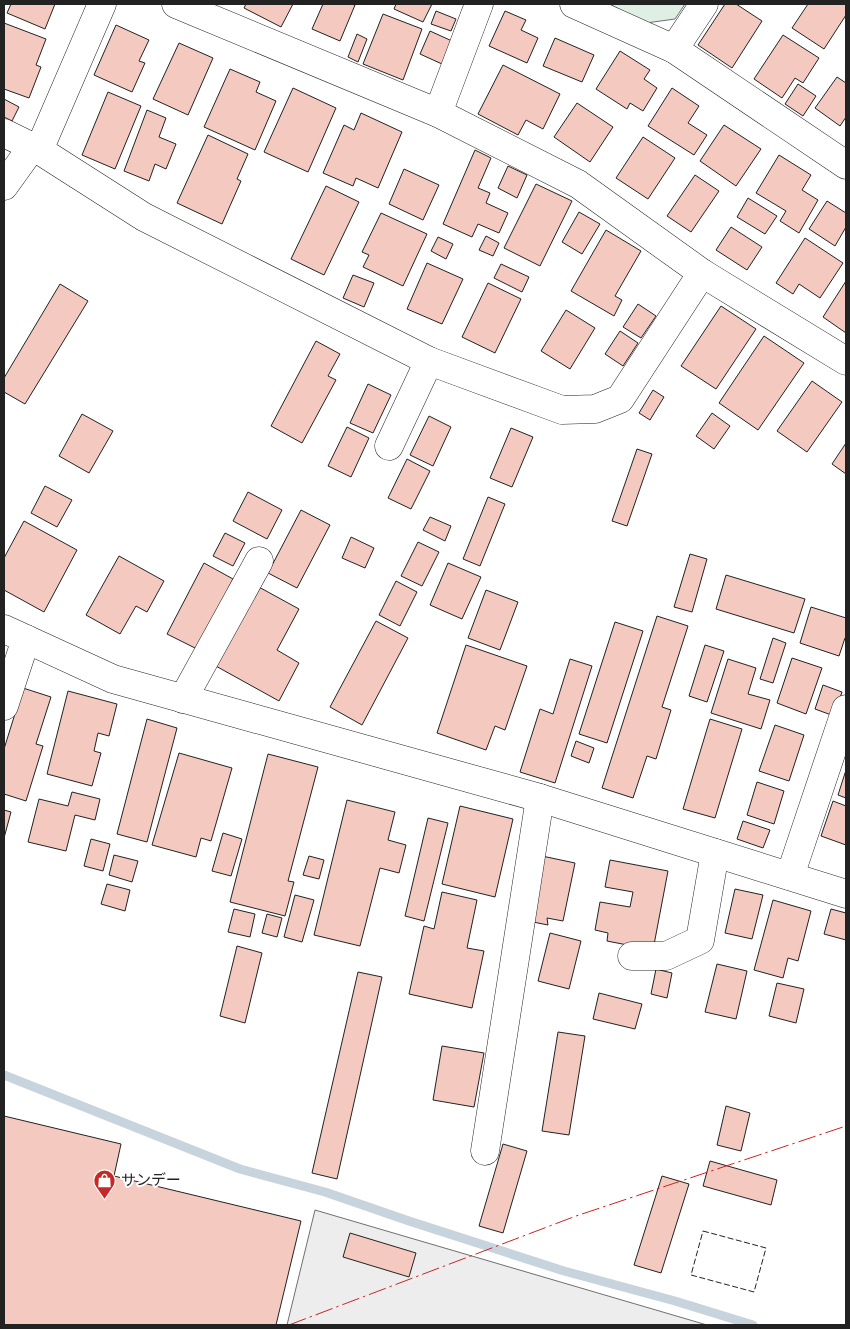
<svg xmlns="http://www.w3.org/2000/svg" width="850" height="1329" viewBox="0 0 850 1329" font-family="Figtree,'Noto Sans JP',sans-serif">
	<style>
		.green { fill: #e0efe3; stroke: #6f6f6f }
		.parking { fill: #ededed; stroke: #6f6f6f }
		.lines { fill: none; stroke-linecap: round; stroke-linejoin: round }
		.stream { stroke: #c7d3dd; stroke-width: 9 }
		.building { fill: #f3c9c0; stroke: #222 }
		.minor-casing { stroke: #222; stroke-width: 29 }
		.minor { stroke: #fff; stroke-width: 28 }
		.fence { stroke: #222; stroke-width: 1; stroke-dasharray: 6 2.5; stroke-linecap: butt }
		.power { stroke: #c62828; stroke-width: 1; stroke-dasharray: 18 4 2.5 4; stroke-linecap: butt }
		.labels { text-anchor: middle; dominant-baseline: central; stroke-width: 4; stroke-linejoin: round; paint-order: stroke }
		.poi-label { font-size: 15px; fill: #222; stroke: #fff; text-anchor: start }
	</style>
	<rect width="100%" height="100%" fill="#fff"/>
	<polygon class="green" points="609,4 685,4 675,19 646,23"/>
	<polygon class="parking" points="315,1210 707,1325 287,1325"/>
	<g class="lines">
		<polyline class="stream" points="4,1075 240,1169 325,1192 409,1221 564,1271 675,1301 753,1325"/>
	</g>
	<g class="building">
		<polygon points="11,4 55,4 45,29 7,13"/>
		<polygon points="246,4 293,4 281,27 244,8"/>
		<polygon points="323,4 351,4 355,5 340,41 312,29"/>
		<polygon points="396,4 432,4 423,22 394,9"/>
		<polygon points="725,4 736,4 762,21 732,68 698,45"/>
		<polygon points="808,4 846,4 846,15 824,49 792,28"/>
		<polygon points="436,11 456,19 451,31 431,24"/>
		<polygon points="505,11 526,20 521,30 538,38 527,63 489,46"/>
		<polygon points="383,14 422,29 403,80 363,64"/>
		<polygon points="4,23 46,39 36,65 41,67 29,98 4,89"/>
		<polygon points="116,25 149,40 139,61 145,63 132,92 94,75"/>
		<polygon points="430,31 452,41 442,64 420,54"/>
		<polygon points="357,34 367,39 358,62 348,57"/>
		<polygon points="783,35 819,58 803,83 795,78 782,98 754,79"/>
		<polygon points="555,38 594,55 582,82 543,66"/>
		<polygon points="179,43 213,58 188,115 153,99"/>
		<polygon points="620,51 650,70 644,79 657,88 643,111 630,103 627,109 596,89"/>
		<polygon points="503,65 560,94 543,129 526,120 518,135 478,114"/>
		<polygon points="230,69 260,82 256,92 276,101 255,150 204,127"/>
		<polygon points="837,77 846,83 846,117 840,126 815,108"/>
		<polygon points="798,84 816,96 803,116 785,104"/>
		<polygon points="293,88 336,108 308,172 264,152"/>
		<polygon points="672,88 699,106 688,123 707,135 694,155 648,126"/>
		<polygon points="108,92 141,106 115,169 82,155"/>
		<polygon points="4,99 19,107 12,121 4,117"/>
		<polygon points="577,103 613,127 590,162 554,137"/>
		<polygon points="147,110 166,118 159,137 176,144 166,169 155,164 149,181 124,171"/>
		<polygon points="361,113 402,132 378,188 356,178 353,186 323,173 344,125 354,130"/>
		<polygon points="724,125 761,149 736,186 700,161"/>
		<polygon points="208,135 248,154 237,179 241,181 222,224 177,203"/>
		<polygon points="643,137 675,158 648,199 616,178"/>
		<polygon points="475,150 491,158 478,188 490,193 486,203 508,213 499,233 478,224 472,237 443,224"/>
		<polygon points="779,155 811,175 802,190 818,200 799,233 780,221 786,211 756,193"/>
		<polygon points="508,166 527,175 517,198 498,188"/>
		<polygon points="404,169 439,185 423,220 389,204"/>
		<polygon points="695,175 719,191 691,232 667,216"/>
		<polygon points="536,184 572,201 540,266 504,248"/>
		<polygon points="326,186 359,202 324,275 291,259"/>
		<polygon points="748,198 777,216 765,234 737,217"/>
		<polygon points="827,201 846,213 846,227 835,246 809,229"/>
		<polygon points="579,212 600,224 582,254 562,242"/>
		<polygon points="381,213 427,234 403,286 363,267 369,255 362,252"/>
		<polygon points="731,227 762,247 747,270 716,250"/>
		<polygon points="606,230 641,251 615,296 622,300 614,316 571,291"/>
		<polygon points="486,236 499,243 493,256 479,250"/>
		<polygon points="438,237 453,244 446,259 431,251"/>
		<polygon points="805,238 843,263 820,298 799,284 793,294 776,283"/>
		<polygon points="427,263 463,279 442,324 407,309"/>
		<polygon points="501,264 529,277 522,292 494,278"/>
		<polygon points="353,275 374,283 364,307 343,298"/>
		<polygon points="846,281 846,333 823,317"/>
		<polygon points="488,283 521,299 495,353 462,337"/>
		<polygon points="60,284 88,301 25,404 4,392 4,378"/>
		<polygon points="638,304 656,316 641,338 623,327"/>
		<polygon points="721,306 756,329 716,389 681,366"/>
		<polygon points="566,310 595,328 570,369 541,351"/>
		<polygon points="620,331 638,343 623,366 605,354"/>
		<polygon points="764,336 804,363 758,430 719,403"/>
		<polygon points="316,341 340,354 328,376 336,380 302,443 271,426"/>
		<polygon points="812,381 842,402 807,452 777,431"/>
		<polygon points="368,384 391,395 373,433 350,423"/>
		<polygon points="653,390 664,397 650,420 639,413"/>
		<polygon points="712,413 730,426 714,449 696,436"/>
		<polygon points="82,414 113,431 89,473 59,456"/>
		<polygon points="429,416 451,427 433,466 410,455"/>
		<polygon points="347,427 369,438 351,477 328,466"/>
		<polygon points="511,428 533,437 512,487 490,478"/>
		<polygon points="846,443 846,474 832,464"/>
		<polygon points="637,449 652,454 627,526 612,521"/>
		<polygon points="407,459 430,471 411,509 388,498"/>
		<polygon points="45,486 72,500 57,527 31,513"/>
		<polygon points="248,492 282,510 267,539 233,521"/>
		<polygon points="488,497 505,504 480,566 463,559"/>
		<polygon points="301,510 330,525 297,588 268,573"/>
		<polygon points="430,517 451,526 445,541 423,530"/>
		<polygon points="24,521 77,550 44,612 4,590 4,558"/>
		<polygon points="225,533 245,543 233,566 213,556"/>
		<polygon points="351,537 374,548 365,568 342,558"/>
		<polygon points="418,542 439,552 422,586 401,576"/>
		<polygon points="690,554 707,559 692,612 674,607"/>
		<polygon points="119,556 164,581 147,612 136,606 120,634 86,615"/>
		<polygon points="204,563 233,579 197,649 167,634"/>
		<polygon points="448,563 481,577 462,619 430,605"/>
		<polygon points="726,575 805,599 794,633 716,609"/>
		<polygon points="396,581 417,592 400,626 379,615"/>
		<polygon points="257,586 299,609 277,650 299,663 279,701 214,665"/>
		<polygon points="486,590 518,602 500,650 468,638"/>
		<polygon points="811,607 846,618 846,638 845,638 839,656 800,643"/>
		<polygon points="657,616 688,626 662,707 671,710 656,759 647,756 633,798 602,788"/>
		<polygon points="376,621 408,638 362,725 330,707"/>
		<polygon points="615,622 643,631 607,743 579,734"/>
		<polygon points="773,638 786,643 773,683 760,679"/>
		<polygon points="466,645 527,666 505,730 495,726 486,750 437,733"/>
		<polygon points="705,645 724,651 707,702 689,696"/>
		<polygon points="792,658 822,668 806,714 777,703"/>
		<polygon points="570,659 592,666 555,783 520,772 540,709 553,714"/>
		<polygon points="728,659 756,668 748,694 770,700 761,729 711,713"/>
		<polygon points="823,685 842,692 834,716 815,709"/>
		<polygon points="23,688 51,697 36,744 43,746 26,801 4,794 4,749"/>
		<polygon points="68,691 117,704 109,736 98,733 94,751 101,753 92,786 47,774"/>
		<polygon points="147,719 177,728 147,842 117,834"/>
		<polygon points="710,719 742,729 715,818 683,809"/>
		<polygon points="775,725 804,735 789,781 759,771"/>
		<polygon points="576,741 594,748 589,763 571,756"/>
		<polygon points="179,753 232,768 211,841 201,838 196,857 152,845"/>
		<polygon points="268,754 318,767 288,881 294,882 285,916 230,902"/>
		<polygon points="846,770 846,798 838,795"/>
		<polygon points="757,782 784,791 774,824 747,815"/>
		<polygon points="72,792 100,799 95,820 75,815 66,851 28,842 39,799 68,806"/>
		<polygon points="347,800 395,812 388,840 406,845 399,873 380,868 360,946 314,935"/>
		<polygon points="833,801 846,806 846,845 821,836"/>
		<polygon points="460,806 513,819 495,897 442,884"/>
		<polygon points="4,810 11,812 4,838"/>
		<polygon points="428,818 448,823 424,921 405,916"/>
		<polygon points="743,821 770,830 763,848 737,839"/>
		<polygon points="223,833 242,839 231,876 212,871"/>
		<polygon points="91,839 110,844 103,871 84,866"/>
		<polygon points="114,855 138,861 132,882 109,875"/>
		<polygon points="309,856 324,860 319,879 303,875"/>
		<polygon points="542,856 575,863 563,921 547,918 548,925 528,921"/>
		<polygon points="610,860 668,871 653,950 607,941 608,933 595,930 600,902 630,907 633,892 605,887"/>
		<polygon points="107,884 130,890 125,911 101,904"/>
		<polygon points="735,889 763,895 752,939 725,933"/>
		<polygon points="442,892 477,900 467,948 484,951 472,1008 409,994 424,926 434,929"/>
		<polygon points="295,895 314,900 302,942 284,937"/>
		<polygon points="773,900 811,911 798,961 788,958 783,978 754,970"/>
		<polygon points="234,909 255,914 250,937 228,932"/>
		<polygon points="831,909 846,913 846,940 824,934"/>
		<polygon points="267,914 282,918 277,937 262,933"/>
		<polygon points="550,933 581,941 569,989 538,981"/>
		<polygon points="237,946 262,953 245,1023 220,1016"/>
		<polygon points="717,964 747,971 736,1019 705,1012"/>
		<polygon points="656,969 672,973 667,998 651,994"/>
		<polygon points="358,972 382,977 337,1179 312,1173"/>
		<polygon points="777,983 804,989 796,1023 769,1016"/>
		<polygon points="599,993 642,1004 635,1029 593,1019"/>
		<polygon points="558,1032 585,1036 569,1135 542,1131"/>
		<polygon points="442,1046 484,1053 474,1107 433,1100"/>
		<polygon points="726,1106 750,1113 741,1151 717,1145"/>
		<polygon points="4,1116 121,1144 114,1176 301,1221 276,1325 4,1325"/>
		<polygon points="503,1144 527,1151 503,1233 479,1226"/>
		<polygon points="710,1161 777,1180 771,1205 703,1186"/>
		<polygon points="662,1176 689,1184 661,1273 634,1265"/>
		<polygon points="350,1233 416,1253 409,1277 343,1257"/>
	</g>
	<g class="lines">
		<defs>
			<g id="minor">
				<polyline points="176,4 438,113 578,184 702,273 846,361"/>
				<polyline points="574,4 674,49 846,165"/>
				<polyline points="674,49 704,4"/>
				<polyline points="438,113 479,4"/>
				<polyline points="4,133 39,150 144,217 429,361 562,410 595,409 620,399 702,273"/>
				<polyline points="39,150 102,4"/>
				<polyline points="4,186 32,147"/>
				<polyline points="389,446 429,361"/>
				<polyline points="4,629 113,679 540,798 846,894"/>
				<polyline points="183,699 259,561"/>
				<polyline points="4,706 26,639"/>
				<polyline points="790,876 846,709"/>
				<polyline points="632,956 666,956 700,940 715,853"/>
				<polyline points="485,1151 540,798"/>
			</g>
		</defs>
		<use href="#minor" class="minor-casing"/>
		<use href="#minor" class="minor"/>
		<polygon class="fence" points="703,1231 766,1248 754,1292 691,1275"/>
		<polyline class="power" points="289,1325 576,1216 846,1126"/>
	</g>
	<defs>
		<symbol id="shop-pin" viewBox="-11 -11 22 30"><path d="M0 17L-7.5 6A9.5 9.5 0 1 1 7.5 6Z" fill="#c62828" stroke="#fff"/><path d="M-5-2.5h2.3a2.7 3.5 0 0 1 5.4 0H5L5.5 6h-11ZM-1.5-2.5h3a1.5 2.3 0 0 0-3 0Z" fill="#fff"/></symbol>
	</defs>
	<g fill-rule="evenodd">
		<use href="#shop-pin" x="92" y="1168" width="25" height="34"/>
	</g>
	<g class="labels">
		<g class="poi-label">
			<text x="121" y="1180">サンデー</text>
		</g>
	</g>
	<rect width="850" height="1329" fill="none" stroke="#222222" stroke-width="10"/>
</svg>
